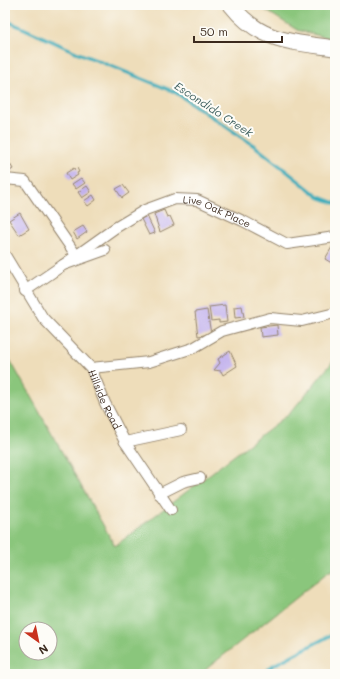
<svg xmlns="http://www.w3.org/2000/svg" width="340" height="679" viewBox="0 0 340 679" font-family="Mali,sans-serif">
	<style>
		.green { fill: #8ac67b; stroke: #62784c; fill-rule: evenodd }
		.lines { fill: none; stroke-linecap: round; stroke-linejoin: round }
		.stream { stroke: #3eadbb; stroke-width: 3.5 }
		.building { fill: #c3b2ed }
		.street-casing { stroke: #94846c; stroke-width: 12 }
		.secondary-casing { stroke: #94846c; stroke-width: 17 }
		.street { stroke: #fff; stroke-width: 10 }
		.secondary { stroke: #fff; stroke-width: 15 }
		.labels { text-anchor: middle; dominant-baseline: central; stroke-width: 4; stroke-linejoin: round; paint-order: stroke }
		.street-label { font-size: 10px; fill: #3b2a1e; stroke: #fdfcf7 }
		.water-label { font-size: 11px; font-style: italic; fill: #3c5e5d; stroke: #fdfcf7 }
	</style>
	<rect width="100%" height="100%" fill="#fdfcf7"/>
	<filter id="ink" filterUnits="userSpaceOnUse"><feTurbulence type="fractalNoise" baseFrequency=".025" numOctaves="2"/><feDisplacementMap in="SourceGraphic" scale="8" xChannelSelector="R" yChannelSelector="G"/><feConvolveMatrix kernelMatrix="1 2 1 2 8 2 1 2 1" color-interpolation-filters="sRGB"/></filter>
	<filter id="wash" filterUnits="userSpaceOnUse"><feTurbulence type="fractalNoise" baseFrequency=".012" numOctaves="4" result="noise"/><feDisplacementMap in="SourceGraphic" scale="16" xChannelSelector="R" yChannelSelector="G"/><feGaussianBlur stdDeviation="0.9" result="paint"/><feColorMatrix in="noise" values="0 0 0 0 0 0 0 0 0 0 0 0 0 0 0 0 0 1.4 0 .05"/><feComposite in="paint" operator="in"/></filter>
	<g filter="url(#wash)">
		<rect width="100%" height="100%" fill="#eeddba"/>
		<g class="green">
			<polygon points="257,5 335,5 335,40 297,30"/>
			<path d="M 5,351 L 115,546 L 290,413 L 335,359 L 335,569 L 328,572 L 200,674 L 5,674 ZM 26,629 L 50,629 L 50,653 L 26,653 Z"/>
		</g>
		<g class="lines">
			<g class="stream">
				<polyline points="5,20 76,52 175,92 256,147 319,197 335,203"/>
				<polyline points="264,674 272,666 335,633"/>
			</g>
		</g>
		<g id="blocks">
			<g class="building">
				<polygon points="5,156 13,169 5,174"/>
				<polygon points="74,168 75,170 77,168 79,172 77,173 78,175 70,180 66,173"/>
				<polygon points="81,178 85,183 76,189 72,184"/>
				<polygon points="123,185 129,193 122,198 116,189"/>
				<polygon points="87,186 91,192 82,198 78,192"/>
				<polygon points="5,195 9,200 5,203"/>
				<polygon points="93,195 96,200 88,206 84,201"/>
				<polygon points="164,210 167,217 170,216 174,225 160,232 154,214"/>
				<polygon points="20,213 29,229 19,235 9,220"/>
				<polygon points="147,216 155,233 149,235 141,219"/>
				<polygon points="83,226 87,232 77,239 73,232"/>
				<polygon points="335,242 335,265 325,259"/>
				<polygon points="225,305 227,322 219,323 219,320 211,321 209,307"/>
				<polygon points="242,306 244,317 235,318 234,307"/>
				<polygon points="207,310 211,334 198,336 195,312"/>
				<polygon points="277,325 278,335 261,337 260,327"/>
				<polygon points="230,351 237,366 223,375 221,371 214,370 220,363 218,359"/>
			</g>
		</g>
	</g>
	<g filter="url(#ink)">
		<use href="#blocks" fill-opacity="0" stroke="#94846c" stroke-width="1"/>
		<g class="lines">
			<defs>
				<g id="street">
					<polyline points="5,179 25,181 76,255"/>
					<path id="s1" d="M 5,255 L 43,318 L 91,368 L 105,403 L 125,442 L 171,510"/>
					<path id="s2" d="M 63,265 L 115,228 L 145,210 L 175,199 L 197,200 L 243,221 L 287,244 L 335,237"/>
					<polyline points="25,291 63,265 105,250"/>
					<polyline points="91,368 149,362 193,348 222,331 270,318 302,321 335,313"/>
					<polyline points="125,442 181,430"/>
					<polyline points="159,494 183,482 200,478"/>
				</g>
				<path id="secondary" d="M 231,5 C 260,42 291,42 335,48"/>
			</defs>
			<use href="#street" class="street-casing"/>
			<use href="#secondary" class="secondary-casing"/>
			<use href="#street" class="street"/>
			<use href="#secondary" class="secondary"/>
		</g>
	</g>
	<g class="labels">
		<g class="street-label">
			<text stroke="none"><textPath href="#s2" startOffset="175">Live Oak Place</textPath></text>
			<text stroke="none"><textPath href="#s1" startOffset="177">Hillside Road</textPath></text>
		</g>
		<g class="water-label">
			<text transform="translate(214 109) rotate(33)">Escondido Creek</text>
		</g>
	</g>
	<rect width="340" height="679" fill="none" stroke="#fdfcf7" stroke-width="20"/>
	<g transform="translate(38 641) rotate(147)"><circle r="19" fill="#fdfcf7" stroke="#afa8a0"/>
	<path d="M0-3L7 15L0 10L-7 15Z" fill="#c8321e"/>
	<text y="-6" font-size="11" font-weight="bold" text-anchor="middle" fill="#3b2a1e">N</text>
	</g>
	<path d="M194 36v6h88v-6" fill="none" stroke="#3b2a1e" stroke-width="2"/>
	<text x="200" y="36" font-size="12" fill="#3b2a1e" stroke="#fdfcf7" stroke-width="3" paint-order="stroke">50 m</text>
</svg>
